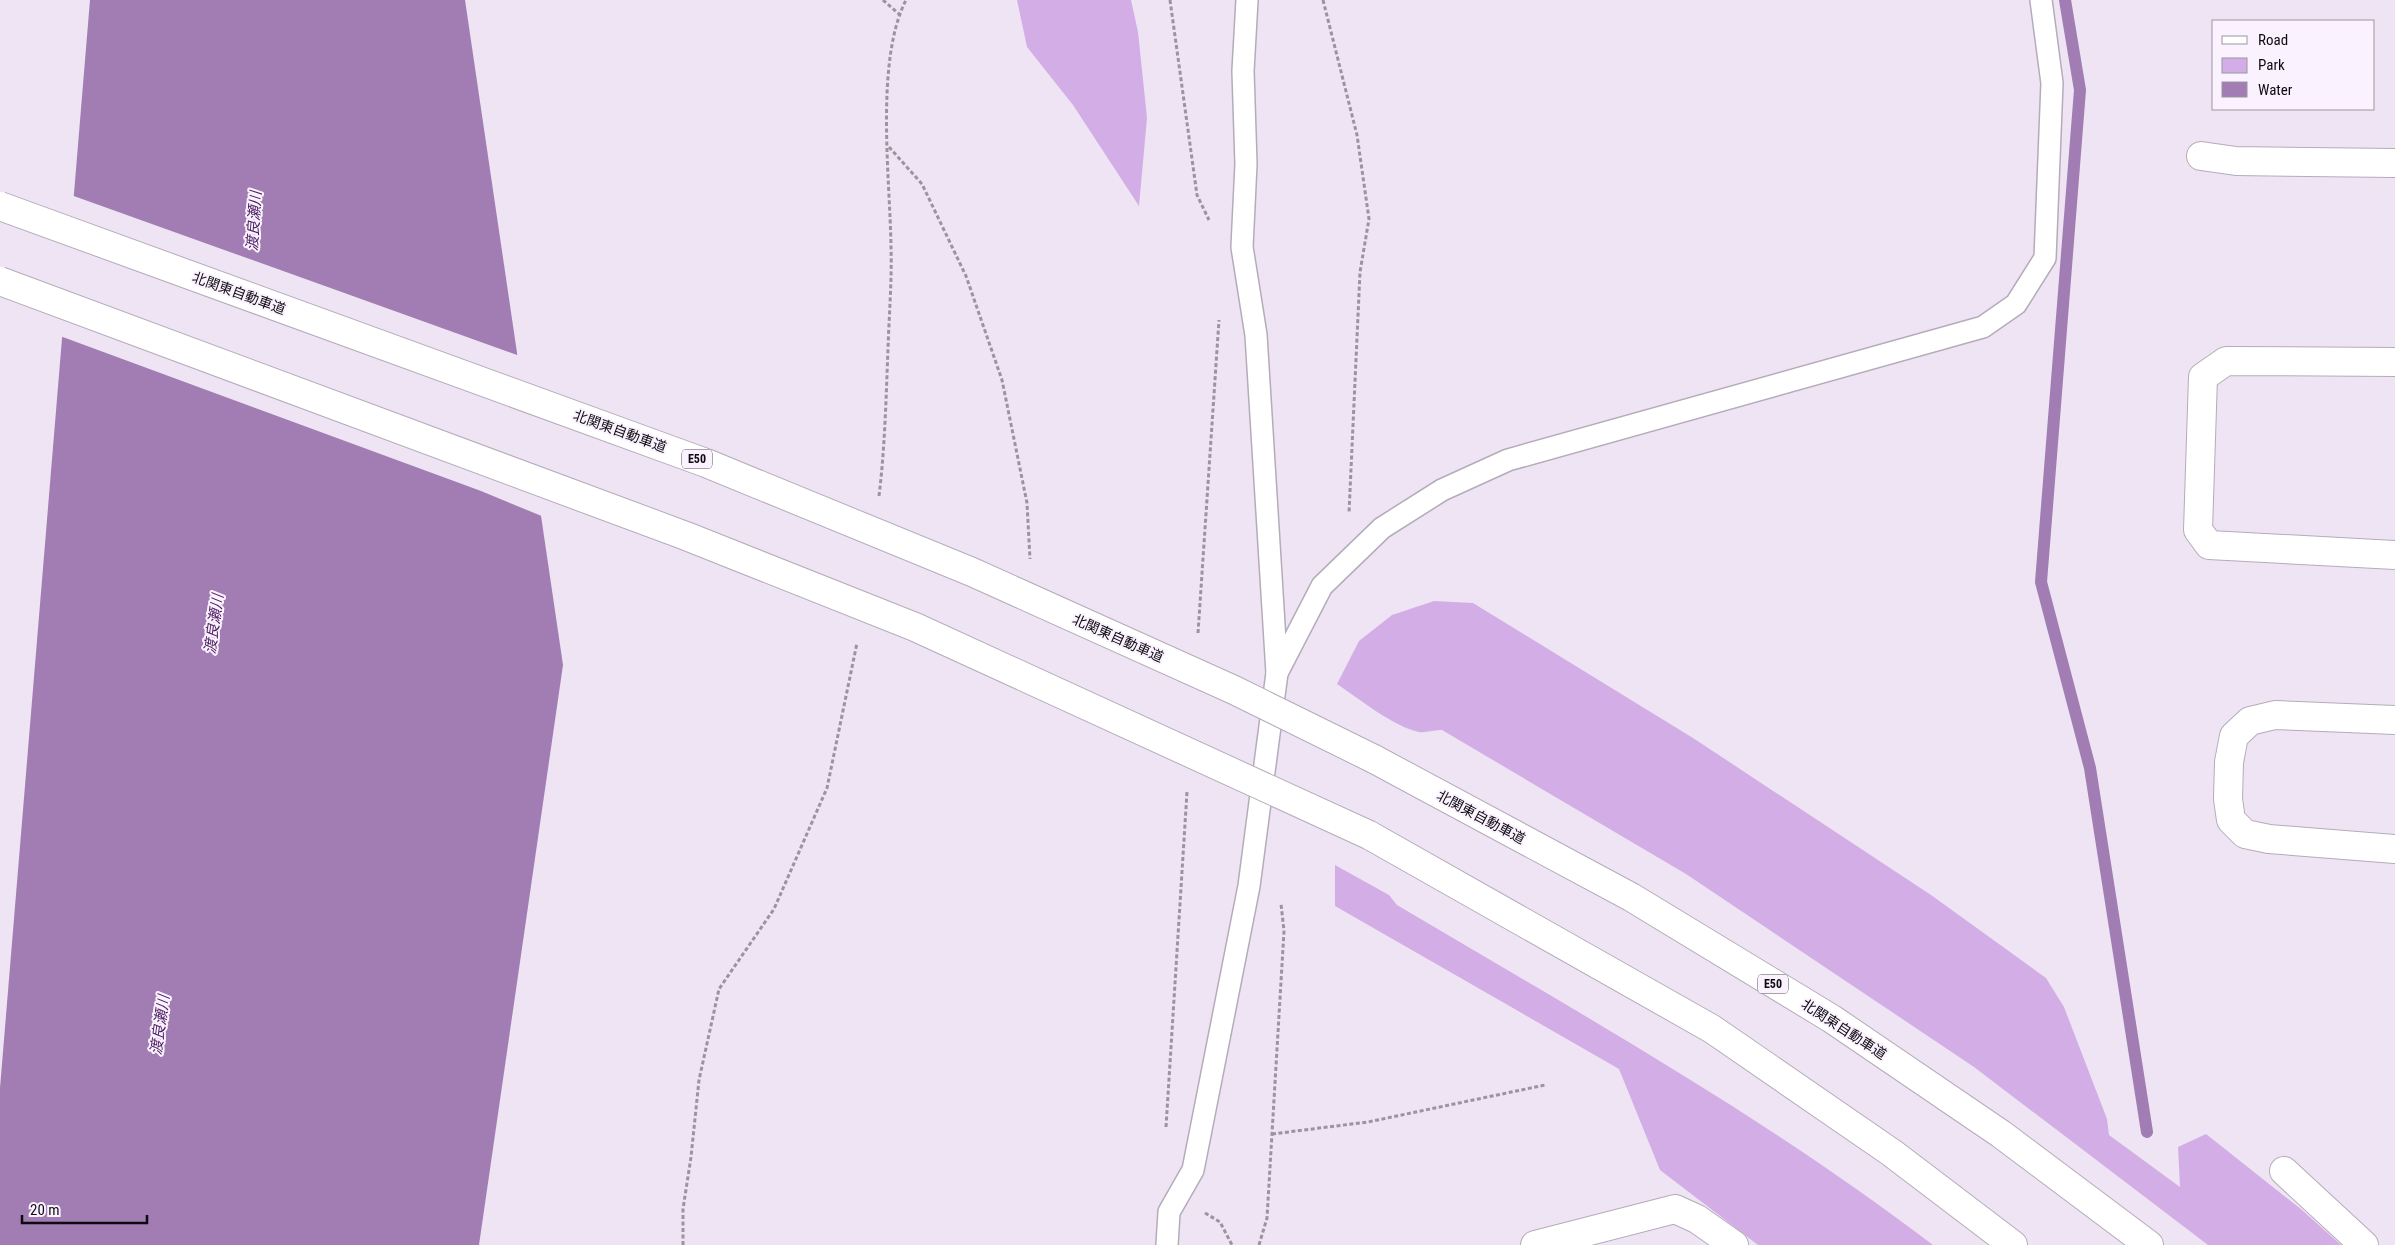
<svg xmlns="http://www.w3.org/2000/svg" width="2395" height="1245" viewBox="0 0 2395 1245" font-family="'Roboto Condensed','Noto Sans JP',sans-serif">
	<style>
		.green { fill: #d3aee6 }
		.water { fill: #a17db3 }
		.pier { fill: #eee4f3 }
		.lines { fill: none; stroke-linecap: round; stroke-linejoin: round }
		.stream { stroke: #a17db3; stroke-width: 12 }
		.lane-casing { stroke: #b5acba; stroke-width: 24 }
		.street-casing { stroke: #b5acba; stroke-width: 30 }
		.highway-casing { stroke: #b5acba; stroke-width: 30 }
		.path { stroke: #9b949f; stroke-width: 3; stroke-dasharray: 4 2.5; stroke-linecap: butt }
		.lane { stroke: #fff; stroke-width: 21 }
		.street { stroke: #fff; stroke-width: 28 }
		.highway { stroke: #fff; stroke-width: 28 }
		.highway-bridge-casing { stroke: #b5acba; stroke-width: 30; stroke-linecap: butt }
		.highway-bridge { stroke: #fff; stroke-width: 28 }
		.labels { text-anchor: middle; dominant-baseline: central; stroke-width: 4; stroke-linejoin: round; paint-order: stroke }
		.shield { fill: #faf2fe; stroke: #555057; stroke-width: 1 }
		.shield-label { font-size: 12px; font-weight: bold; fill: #0e0b10 }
		.street-label { font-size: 14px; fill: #0e0b10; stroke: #faf2fe }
		.water-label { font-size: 15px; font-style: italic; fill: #4c1d60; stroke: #faf2fe }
	</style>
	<rect width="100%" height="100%" fill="#eee4f3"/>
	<g class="green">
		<polygon points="1017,0 1131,0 1138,32 1147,118 1139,206 1073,105 1027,47"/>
		<path d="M 1434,601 L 1473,603 L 1693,738 L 1931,895 L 2046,978 L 2064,1007 L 2107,1119 L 2109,1135 L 2180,1187 L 2178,1147 L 2206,1134 L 2302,1210 L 2341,1245 L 2208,1245 L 1974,1067 L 1686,874 L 1442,730 C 1435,730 1425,733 1419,732 C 1394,727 1358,698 1337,684 L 1359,641 L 1392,615 Z"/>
		<path d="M 1335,865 L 1389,895 L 1397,905 C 1579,1013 1764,1116 1933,1245 L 1758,1245 L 1660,1170 L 1619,1069 L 1335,906 Z"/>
	</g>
	<polygon class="water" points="90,0 465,0 563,665 479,1245 0,1245 0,1088"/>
	<polygon class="pier" points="71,195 520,356 544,517 481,491 60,336"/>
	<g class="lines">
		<polyline class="stream" points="2065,0 2080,90 2041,582 2090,768 2147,1132"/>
		<defs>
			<g id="lane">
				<polyline points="1277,673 1322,586 1382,528 1442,490 1508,460 1983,327 2016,304 2045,258 2052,83 2041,0"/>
				<polyline points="1167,1245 1169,1212 1193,1170 1249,886 1277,673 1256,335 1242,247 1246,164 1243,71 1247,0"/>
			</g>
			<g id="street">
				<polyline points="2201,156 2236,161 2395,163"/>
				<polyline points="2395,362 2226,361 2203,377 2198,530 2209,545 2395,555"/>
				<polyline points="2395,720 2275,715 2250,721 2234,736 2229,762 2228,799 2231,820 2245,834 2269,839 2395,849"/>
				<polyline points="2284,1171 2364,1245"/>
				<polyline points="1535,1245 1675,1209 1697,1219 1734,1245"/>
			</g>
			<g id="highway">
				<polyline points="1374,759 1631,897 1832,1019 2001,1134 2149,1245"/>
				<polyline points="1369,835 1712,1029 1892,1153 2013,1245"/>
			</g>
		</defs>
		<use href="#lane" class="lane-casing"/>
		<use href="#street" class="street-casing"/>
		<use href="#highway" class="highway-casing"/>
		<g class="path">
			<polyline points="883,0 899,14"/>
			<polyline points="1170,0 1197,195 1209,220"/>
			<polyline points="1323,0 1357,135 1369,219 1360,272 1349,513"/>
			<polyline points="889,147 922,184 966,276 1002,380 1027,503 1030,559"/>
			<path d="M 879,496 C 885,447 886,398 888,349 C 889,315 892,281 891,247 C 890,177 875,61 906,0"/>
			<polyline points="1198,633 1219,320"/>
			<polyline points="1166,1127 1187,792"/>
			<polyline points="1272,1134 1368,1122 1545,1085"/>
			<polyline points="1205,1213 1220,1222 1232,1245"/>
			<polyline points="683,1245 683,1209 691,1157 699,1080 719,989 774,909 827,788 857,643"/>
			<polyline points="1259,1245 1267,1218 1284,931 1281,904"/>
		</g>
		<use href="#lane" class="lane"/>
		<use href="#street" class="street"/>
		<use href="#highway" class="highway"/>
		<defs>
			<g id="highway-bridge">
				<polyline points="0,206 706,463 972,572 1234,690 1374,759"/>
				<polyline points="0,281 686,536 915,627 1369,835"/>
			</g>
		</defs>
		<use href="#highway-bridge" class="highway-bridge-casing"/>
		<use href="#highway-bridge" class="highway-bridge"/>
	</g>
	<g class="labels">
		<g class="shield">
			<rect x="682" y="449.5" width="30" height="19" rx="4"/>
			<rect x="1758" y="974.5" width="30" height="19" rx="4"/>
		</g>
		<g class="shield-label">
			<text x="697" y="459">E50</text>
			<text x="1773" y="984">E50</text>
		</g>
		<g class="street-label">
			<text transform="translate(239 293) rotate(20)">北関東自動車道</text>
			<text transform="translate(620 431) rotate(20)">北関東自動車道</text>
			<text transform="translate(1118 638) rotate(24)">北関東自動車道</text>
			<text transform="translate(1481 817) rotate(28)">北関東自動車道</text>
			<text transform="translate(1844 1029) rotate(33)">北関東自動車道</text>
		</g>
		<g class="water-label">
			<text transform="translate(254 221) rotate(-86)">渡良瀬川</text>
			<text transform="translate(214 624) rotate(-82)">渡良瀬川</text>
			<text transform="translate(160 1025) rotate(-82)">渡良瀬川</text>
		</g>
	</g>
	<rect x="2212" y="20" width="162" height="90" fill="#faf2fe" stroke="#9c969f"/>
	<rect x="2222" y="36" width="25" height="8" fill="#ffffff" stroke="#9c969f"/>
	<text x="2258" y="45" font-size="15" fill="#0e0b10">Road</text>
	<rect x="2222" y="58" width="25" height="15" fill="#d3aee6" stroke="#9c969f"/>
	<text x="2258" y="70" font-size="15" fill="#0e0b10">Park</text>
	<rect x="2222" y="82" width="25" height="15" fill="#a17db3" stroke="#9c969f"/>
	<text x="2258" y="95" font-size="15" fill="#0e0b10">Water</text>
	<path d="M22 1215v8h125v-8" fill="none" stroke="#0e0b10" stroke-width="2.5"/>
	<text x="30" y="1215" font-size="15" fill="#0e0b10" stroke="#faf2fe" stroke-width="4" paint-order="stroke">20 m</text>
</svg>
